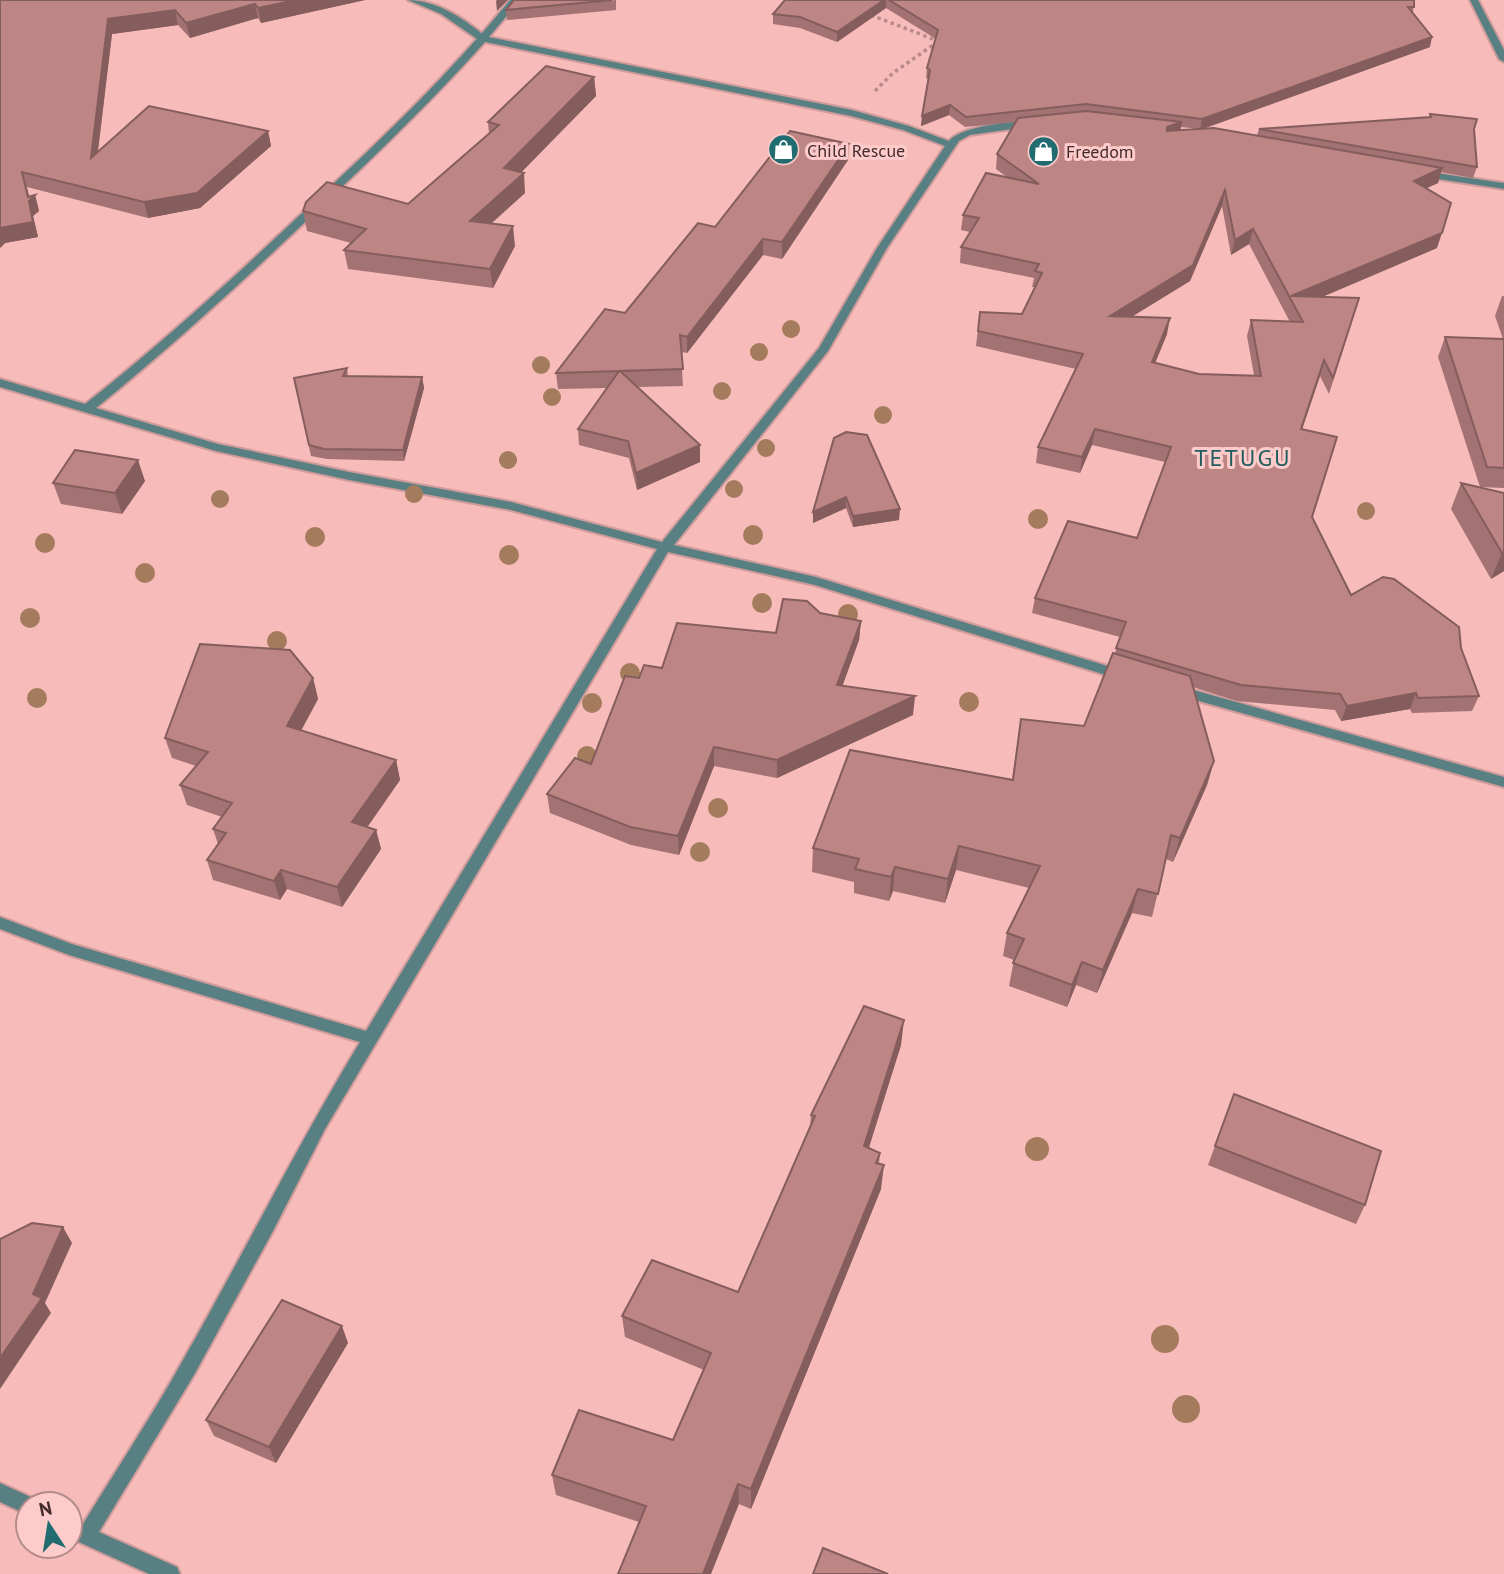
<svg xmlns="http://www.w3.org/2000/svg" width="1504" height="1574" viewBox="0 0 1504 1574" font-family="'PT Sans',sans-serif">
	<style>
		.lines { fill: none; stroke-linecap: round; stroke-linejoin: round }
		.service-casing { stroke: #cf9b9b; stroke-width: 4 }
		.minor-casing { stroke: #cf9b9b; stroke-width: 4 }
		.path { stroke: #b98a89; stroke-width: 3.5; stroke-dasharray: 3.5 3.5; stroke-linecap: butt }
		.service { fill: #588082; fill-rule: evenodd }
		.minor { fill: #588082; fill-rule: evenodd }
		.tree { fill: #a47b5c }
		.wall { fill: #a37272; fill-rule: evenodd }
		.shaded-wall { fill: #845d5c }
		.building { fill: #bd8584; stroke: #845d5c; stroke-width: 2; fill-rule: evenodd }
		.labels { text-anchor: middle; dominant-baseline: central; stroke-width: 6; stroke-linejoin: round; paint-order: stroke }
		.far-poi-label { font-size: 18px; fill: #432b2b; stroke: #fdccca; text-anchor: start }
		.quarter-label { font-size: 24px; letter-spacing: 2px; fill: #225d60; stroke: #fdccca }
	</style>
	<rect width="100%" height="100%" fill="#f7bbba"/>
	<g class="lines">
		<defs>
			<path id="service" d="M 408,0 C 437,0 467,20 488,39 L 480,41 L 441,14 Z"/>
			<g id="minor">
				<path d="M 510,0 L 520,0 L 489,37 L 852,110 L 909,126 L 949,141 C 961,126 1016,120 1035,122 L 1035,126 L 970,135 L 959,141 L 887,248 L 828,351 L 674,545 L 816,577 L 1127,672 L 1129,675 L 1122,680 L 815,585 L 668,552 L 325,1129 L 273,1231 L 194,1375 L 99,1532 L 177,1567 L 180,1574 L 149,1574 L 70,1538 L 70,1519 L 83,1524 C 116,1470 152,1416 183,1360 C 243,1255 297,1146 360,1042 L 69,955 L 0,929 L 0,917 L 72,944 L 366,1031 L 657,549 L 511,510 L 349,480 L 216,451 L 0,387 L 0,379 L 85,404 C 166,340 242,270 317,199 C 385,136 451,72 510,0 ZM 485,42 L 851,116 L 903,130 L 945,146 L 877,248 L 819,348 L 662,542 L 511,502 L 349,472 L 218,444 L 96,408 C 175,344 250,275 323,205 C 379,152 434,99 485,42 Z"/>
				<polygon points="1470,0 1478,0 1504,50 1504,62 1499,59"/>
				<polygon points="1422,171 1504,183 1504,189 1418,176 1418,172"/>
				<polygon points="1179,686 1504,777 1504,787 1174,694 1172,691 1174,688"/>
				<polygon points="0,1483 35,1499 36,1504 28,1504 28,1515 0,1502"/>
			</g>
		</defs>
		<use href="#service" class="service-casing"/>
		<use href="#minor" class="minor-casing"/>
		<g class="path">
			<polyline points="871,15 938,41"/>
			<polyline points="875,91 893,73 936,43"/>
		</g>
		<use href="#service" class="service"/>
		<use href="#minor" class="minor"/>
	</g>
	<g class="tree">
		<circle cx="791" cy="329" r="9"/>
		<circle cx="759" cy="352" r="9"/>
		<circle cx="541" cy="365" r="9"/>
		<circle cx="722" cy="391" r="9"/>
		<circle cx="552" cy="397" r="9"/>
		<circle cx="883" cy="415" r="9"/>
		<circle cx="766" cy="448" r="9"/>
		<circle cx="508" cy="460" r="9"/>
		<circle cx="734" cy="489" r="9"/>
		<circle cx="414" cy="494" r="9"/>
		<circle cx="220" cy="499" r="9"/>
		<circle cx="1366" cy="511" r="9"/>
		<circle cx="1038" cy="519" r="10"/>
		<circle cx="753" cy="535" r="10"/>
		<circle cx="315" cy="537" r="10"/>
		<circle cx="45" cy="543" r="10"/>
		<circle cx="509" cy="555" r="10"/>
		<circle cx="145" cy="573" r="10"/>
		<circle cx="762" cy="603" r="10"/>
		<circle cx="848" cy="614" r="10"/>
		<circle cx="30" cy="618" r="10"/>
		<circle cx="277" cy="641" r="10"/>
		<circle cx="630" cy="673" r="10"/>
		<circle cx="37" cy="698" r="10"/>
		<circle cx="969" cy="702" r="10"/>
		<circle cx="592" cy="703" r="10"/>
		<circle cx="587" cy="756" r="10"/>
		<circle cx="718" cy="808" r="10"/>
		<circle cx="700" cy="852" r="10"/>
		<circle cx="1037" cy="1149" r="12"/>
		<circle cx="1165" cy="1339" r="14"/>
		<circle cx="1186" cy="1409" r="14"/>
	</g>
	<g class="wall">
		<polygon points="0,0 365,0 261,23 258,18 190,38 178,25 112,34 98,152 268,131 271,146 200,208 148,218 27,187 29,196 35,195 39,211 33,216 38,237 5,243 0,248"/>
		<polygon points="616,0 616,10 507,20 506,10"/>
		<path d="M 785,0 L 1414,0 L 1413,13 L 1430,47 L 1204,128 L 1257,135 L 1259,129 L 1429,117 L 1430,114 L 1474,129 L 1477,167 L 1473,178 L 1441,172 L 1438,183 L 1426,188 L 1437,248 L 1322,297 L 1359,298 L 1329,394 L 1320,376 L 1302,429 L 1312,517 L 1351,595 L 1461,648 L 1479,696 L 1472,711 L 1412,713 L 1410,709 L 1341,721 L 1335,710 L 1237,701 L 1193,687 L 1214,761 L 1207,785 L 1173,862 L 1166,859 L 1152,917 L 1132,913 L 1097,993 L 1076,985 L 1067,1007 L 1009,986 L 1014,960 L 1003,956 L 1007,933 L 1029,888 L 956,870 L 945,903 L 893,891 L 889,901 L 854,893 L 854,882 L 812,872 L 813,848 L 1012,780 L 1021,719 L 1084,726 L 1115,653 L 1120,637 L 1032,613 L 1035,598 L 1137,538 L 1165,462 L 1092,445 L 1080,473 L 1036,463 L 1038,447 L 1076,369 L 976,346 L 980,312 L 1022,314 L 1035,287 L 1032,287 L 1034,278 L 960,263 L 961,247 L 970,232 L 961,230 L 963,215 L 1008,178 L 996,169 L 997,154 L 1015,122 L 965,127 L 949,115 L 921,126 L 929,79 L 926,78 L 927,68 L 936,39 L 886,8 L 837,42 L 800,28 L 773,24 L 773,14 ZM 1181,127 L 1191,128 L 1196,129 L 1180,130 ZM 1222,206 L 1231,255 L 1249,244 L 1290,322 L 1251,320 L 1247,336 L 1254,375 L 1199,374 L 1155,363 L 1167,334 L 1131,317 L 1190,281 Z"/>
		<polygon points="594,77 596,96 521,172 525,193 491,224 515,246 493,288 348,269 344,250 351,243 307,231 303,211 408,204 489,134 488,122"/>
		<polygon points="849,144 848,160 782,259 763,255 687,353 681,352 683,386 637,387 700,445 700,462 637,490 629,458 579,445 578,429 607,388 558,389 556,373 625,313 715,227"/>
		<polygon points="1502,296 1504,296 1504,488 1480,487 1438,357 1445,337 1503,339 1495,316"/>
		<polygon points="347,368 348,376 422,377 424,388 404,461 327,459 311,456 294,378"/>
		<polygon points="867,435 899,520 853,527 846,508 813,523 813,512"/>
		<polygon points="145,481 122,514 61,504 53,483"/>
		<polygon points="1461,483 1504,493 1504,571 1491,579 1451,509"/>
		<polygon points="820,613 861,621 859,640 842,686 913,715 777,778 714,766 679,855 631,845 550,813 547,794 591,764 639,678 662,668 776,633"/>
		<polygon points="313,678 318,699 301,730 396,760 400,780 367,827 376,830 381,849 342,907 287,889 280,900 213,880 207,860 218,844 213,829 222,817 187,805 180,785 196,766 172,758 165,738"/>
		<polygon points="901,1045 868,1148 880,1153 879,1164 881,1189 751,1509 739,1504 639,1522 556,1495 552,1475 673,1440 704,1370 625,1337 622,1316 738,1292 810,1128 811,1115"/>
		<polygon points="1234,1094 1365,1205 1356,1224 1208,1165"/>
		<polygon points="348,1343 276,1463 214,1436 206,1420"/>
	</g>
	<g class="shaded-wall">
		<polygon points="296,0 365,0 261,23 258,8"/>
		<polygon points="497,0 508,0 497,11 496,1"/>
		<polygon points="884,0 886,0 886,8 837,42 837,32"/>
		<polygon points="255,4 258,18 190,38 186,23"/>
		<polygon points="175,10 178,25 112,34 95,173 91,158 108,19"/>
		<polygon points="1432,37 1430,47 1200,130 1202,119"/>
		<polygon points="594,77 596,96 507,187 504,168"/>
		<polygon points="950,105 949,115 921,126 922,116"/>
		<polygon points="1182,122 1179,137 1164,143 1167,127"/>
		<polygon points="268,131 271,146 200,208 148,218 144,202"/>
		<polygon points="849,144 848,160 782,259 782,242"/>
		<polygon points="1442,168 1438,183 1410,196 1414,181"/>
		<polygon points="22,172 30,200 35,195 39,211 33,216 38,237 5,243 0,248 0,228"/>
		<polygon points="524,173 525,193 472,240 470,221"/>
		<polygon points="1225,190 1222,206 1190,281 1107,332 1110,316"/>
		<polygon points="513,226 515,246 493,288 490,269"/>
		<polygon points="1253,229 1249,244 1231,255 1235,240"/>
		<polygon points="1442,233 1437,248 1296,308 1291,296"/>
		<polygon points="763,239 763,255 687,353 687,337"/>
		<polygon points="1170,318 1167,334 1149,378 1152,362"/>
		<polygon points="1324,360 1320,376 1297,444 1301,429"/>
		<polygon points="422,377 424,388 404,461 403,450"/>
		<polygon points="1095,429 1092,445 1080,473 1082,457"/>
		<polygon points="700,445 700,462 637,490 636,473"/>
		<polygon points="138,460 145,481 122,514 115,493"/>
		<polygon points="846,497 846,508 813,523 813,512"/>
		<polygon points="900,509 899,520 853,527 853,516"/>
		<polygon points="1504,552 1504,571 1491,579 1502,553"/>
		<polygon points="861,621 859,640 836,704 837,685"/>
		<polygon points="313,678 318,699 293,746 287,726"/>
		<polygon points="1416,693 1410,709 1341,721 1347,706"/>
		<polygon points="915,696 913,715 777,778 777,760"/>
		<polygon points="714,747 714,766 679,855 678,836"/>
		<polygon points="396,760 400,780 357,842 352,822"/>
		<polygon points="1214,761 1207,785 1173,862 1180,838"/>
		<polygon points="376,830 381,849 342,907 337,887"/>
		<polygon points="959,846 956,870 945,903 948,879"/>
		<polygon points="895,867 893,891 889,901 891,877"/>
		<polygon points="281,870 287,889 280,900 274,881"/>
		<polygon points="1138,889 1132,913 1097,993 1103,970"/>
		<polygon points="1082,962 1076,985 1067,1007 1072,985"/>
		<polygon points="904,1020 901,1045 862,1170 864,1146"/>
		<polygon points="884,1165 881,1189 751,1509 751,1489"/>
		<polygon points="63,1227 72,1243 45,1303 51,1313 0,1389 0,1358 33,1294"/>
		<polygon points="342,1326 348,1343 276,1463 269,1447"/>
		<polygon points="738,1484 739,1504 711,1574 703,1574"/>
	</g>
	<g class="building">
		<polygon points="0,0 296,0 258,8 255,4 186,23 175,10 108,19 91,158 149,106 268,131 197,193 144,202 22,172 28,197 35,195 29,201 33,222 0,228"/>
		<polygon points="514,0 612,0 506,10"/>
		<polygon points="785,0 884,0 837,32 800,17 773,14"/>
		<polygon points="889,0 1414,0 1414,7 1408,7 1432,37 1202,119 1086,104 966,117 950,105 922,116 930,70 927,68 938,30"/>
		<polygon points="546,66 594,77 504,168 524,173 470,221 513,226 490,269 344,250 366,229 303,211 306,202 327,182 408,204 499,125 488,122"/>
		<path d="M 1086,111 L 1182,122 L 1167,127 L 1167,131 L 1214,128 L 1442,168 L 1414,181 L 1451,203 L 1442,233 L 1291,296 L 1359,298 L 1333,378 L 1324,360 L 1301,429 L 1337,437 L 1312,517 L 1351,595 L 1383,577 L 1394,579 L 1459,627 L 1461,648 L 1479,696 L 1418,698 L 1416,693 L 1347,706 L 1340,694 L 1241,685 L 1116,648 L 1126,622 L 1035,598 L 1068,521 L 1137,538 L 1171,447 L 1095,429 L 1082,457 L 1038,447 L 1083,354 L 978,331 L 980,312 L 1022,314 L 1042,273 L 1035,271 L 1039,264 L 961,247 L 979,218 L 963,215 L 986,173 L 1039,184 L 997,154 L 1018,118 ZM 1225,190 L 1235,240 L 1253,229 L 1303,322 L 1251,320 L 1261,376 L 1199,374 L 1152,362 L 1170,318 L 1110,316 L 1193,265 Z"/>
		<polygon points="1430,114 1477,119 1474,129 1477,167 1259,129 1431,117"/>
		<polygon points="790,131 849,144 782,242 763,239 687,337 680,335 683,369 620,371 700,445 636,473 628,441 578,429 619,371 556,373 605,309 625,313 698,223 715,227"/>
		<polygon points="1445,337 1504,339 1504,468 1487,467"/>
		<polygon points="347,368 343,376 422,377 403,450 324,449 309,445 294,378"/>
		<polygon points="846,432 867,435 900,509 853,516 846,497 813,512 834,438"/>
		<polygon points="75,450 138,460 115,493 53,483"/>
		<polygon points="1461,483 1504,493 1504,552 1502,553"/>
		<polygon points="783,599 807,601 820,613 861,621 837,685 915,696 777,760 714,747 678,836 630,827 547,794 575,758 591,764 625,676 639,678 644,665 662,668 677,623 776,633"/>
		<polygon points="200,644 290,650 313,678 287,726 396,760 352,822 376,830 337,887 281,870 274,881 207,860 226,833 213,829 232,803 180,785 208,752 165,738"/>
		<polygon points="1113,653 1190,676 1214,761 1180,838 1171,835 1158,894 1138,889 1103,970 1082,962 1072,985 1013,963 1024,939 1007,933 1040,866 959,846 948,879 895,867 891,877 855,869 859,859 813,848 850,750 1013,780 1021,719 1084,726"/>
		<polygon points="864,1006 904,1020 864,1146 880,1153 876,1163 884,1165 751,1489 738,1484 703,1574 618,1574 646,1506 552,1475 579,1410 673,1440 711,1353 622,1316 652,1260 738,1292 815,1116 811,1115"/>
		<polygon points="1234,1094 1381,1151 1365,1205 1215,1146"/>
		<polygon points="32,1223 63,1227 33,1294 42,1298 0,1358 0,1239"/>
		<polygon points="282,1300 342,1326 269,1447 206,1420"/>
		<polygon points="823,1548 888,1574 813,1574"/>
	</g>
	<defs>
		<symbol id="shop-disc" viewBox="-11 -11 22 22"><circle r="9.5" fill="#216c71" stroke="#fdccca"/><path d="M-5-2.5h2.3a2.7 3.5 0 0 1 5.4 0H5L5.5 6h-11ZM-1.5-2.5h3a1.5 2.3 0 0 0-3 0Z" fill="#fff"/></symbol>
	</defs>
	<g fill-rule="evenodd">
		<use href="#shop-disc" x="766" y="132" width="35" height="35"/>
		<use href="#shop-disc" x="1026" y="134" width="35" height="35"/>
	</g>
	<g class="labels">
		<g class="far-poi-label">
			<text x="807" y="150">Child Rescue</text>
			<text x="1066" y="151">Freedom</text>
		</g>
		<g class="quarter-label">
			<text x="1243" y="457">TETUGU</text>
		</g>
	</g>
	<g transform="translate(49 1525) rotate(348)"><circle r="33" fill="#fdccca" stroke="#b38c8a" stroke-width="2"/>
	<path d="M0-5L12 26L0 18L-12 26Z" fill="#216c71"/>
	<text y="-10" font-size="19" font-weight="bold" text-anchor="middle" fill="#432b2b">N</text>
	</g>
</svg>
